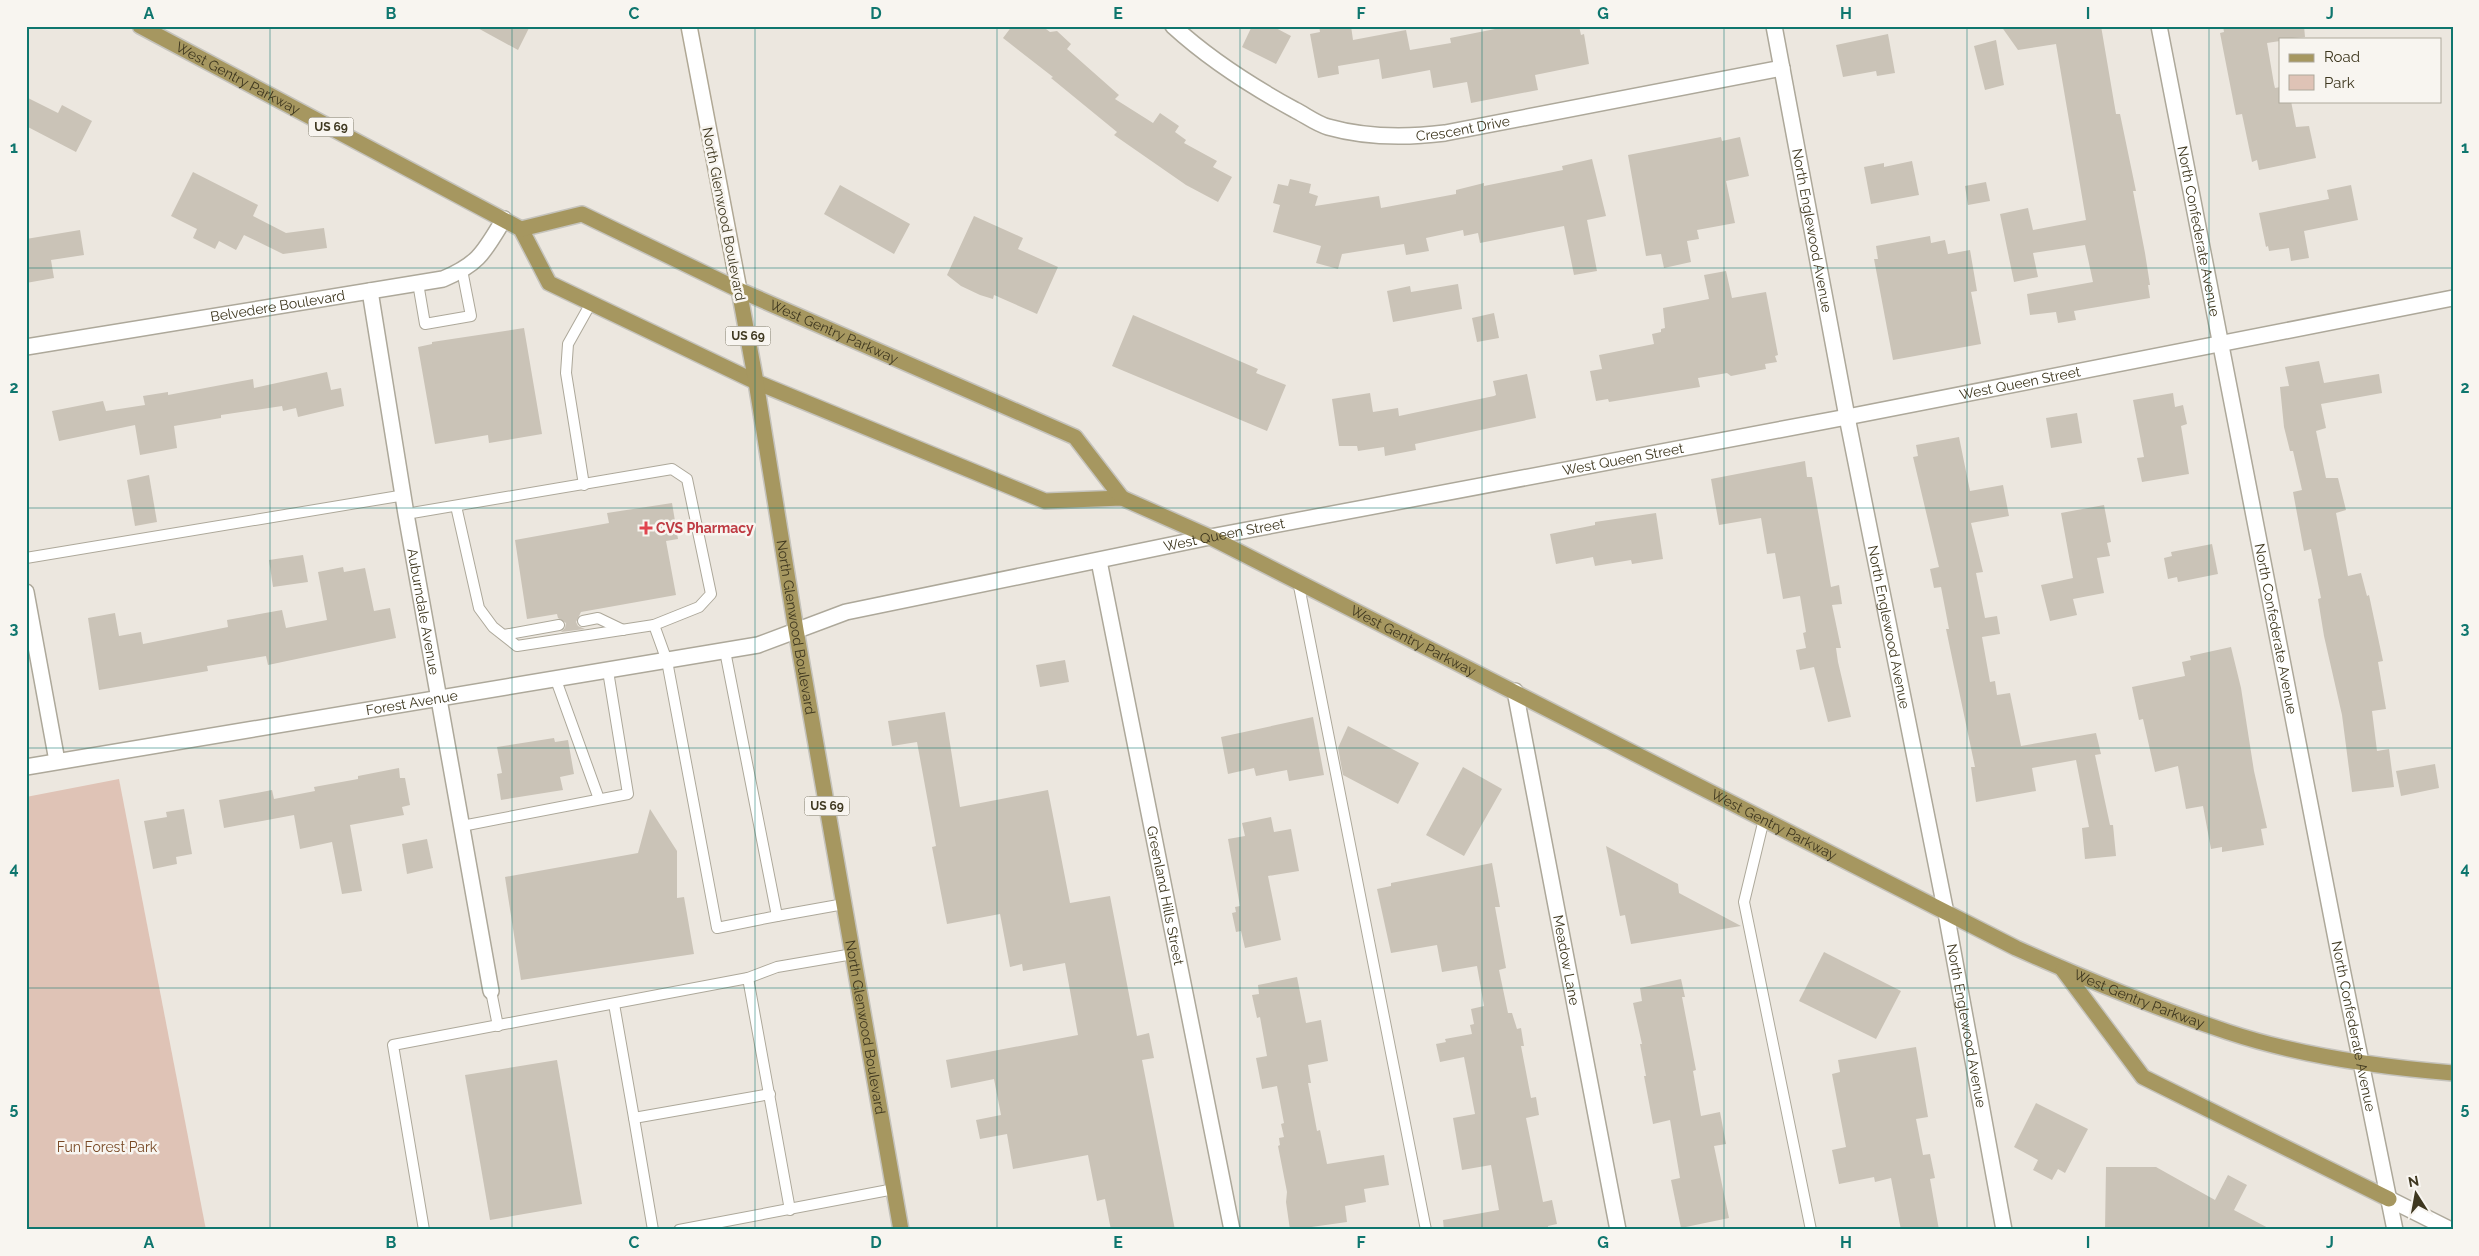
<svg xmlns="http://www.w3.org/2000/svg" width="2479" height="1256" viewBox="0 0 2479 1256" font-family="Raleway,sans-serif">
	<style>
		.green { fill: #dfc3b6 }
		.building { fill: #cac3b7 }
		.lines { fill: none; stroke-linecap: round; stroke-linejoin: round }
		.lane-casing { stroke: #ada89a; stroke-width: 12 }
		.street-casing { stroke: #ada89a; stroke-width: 18 }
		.secondary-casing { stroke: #b0a895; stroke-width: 18 }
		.primary-casing { stroke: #c5c3bc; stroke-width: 18 }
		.lane { stroke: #fff; stroke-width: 10 }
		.street { stroke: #fff; stroke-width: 15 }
		.secondary { stroke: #fff; stroke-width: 15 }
		.primary { stroke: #a69760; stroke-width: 15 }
		.grid { fill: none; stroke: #0f766e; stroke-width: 1; stroke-opacity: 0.55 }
		.health-dot { fill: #e0444e; stroke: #f8f5f0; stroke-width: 2 }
		.labels { text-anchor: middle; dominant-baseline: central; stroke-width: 5; stroke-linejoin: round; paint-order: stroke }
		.shield { fill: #f8f5f0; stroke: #76705e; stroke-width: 1 }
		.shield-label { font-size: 12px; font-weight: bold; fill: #3e371f }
		.street-label { font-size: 14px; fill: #3e371f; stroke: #f8f5f0 }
		.health-label { font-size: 14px; font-weight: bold; fill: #be3a42; stroke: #f8f5f0; text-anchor: start }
		.park-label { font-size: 14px; fill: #784925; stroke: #f8f5f0 }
		.neatline { fill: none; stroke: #0f766e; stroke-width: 2 }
		.grid-label { font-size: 16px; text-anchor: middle; font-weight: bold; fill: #0f766e }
	</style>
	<rect width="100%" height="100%" fill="#ece7df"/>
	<polygon class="green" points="119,779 206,1230 26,1230 26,797"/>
	<g class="building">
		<polygon points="474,26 530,26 518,50"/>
		<polygon points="1012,26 1042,26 1050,32 1057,31 1071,44 1067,49 1119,95 1115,99 1153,123 1160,113 1179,126 1175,132 1186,140 1184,143 1217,161 1213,167 1232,177 1218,202 1186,185 1114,135 1117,132 1051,78 1053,77 1003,38"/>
		<polygon points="1252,26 1272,26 1291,36 1276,64 1242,47"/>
		<polygon points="1319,26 1351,26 1353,40 1406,30 1410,50 1451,43 1450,38 1510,26 1579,26 1581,35 1584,34 1589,64 1535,75 1538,90 1471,103 1467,82 1433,88 1430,70 1382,79 1379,59 1338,66 1339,74 1318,78 1310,34 1320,32"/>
		<polygon points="2001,26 2101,26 2116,114 2120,114 2136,191 2133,191 2145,253 2150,285 2148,285 2150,298 2074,311 2076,320 2058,323 2056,312 2030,315 2027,294 2093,282 2085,245 2033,253 2038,277 2014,282 2000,214 2028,208 2033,230 2086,220 2056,44 2018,50"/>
		<polygon points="2223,26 2304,26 2305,37 2280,39 2280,41 2267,43 2274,84 2275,88 2280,87 2280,101 2291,101 2296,127 2309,126 2316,158 2259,170 2257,160 2252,162 2242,114 2236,115 2220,33 2224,32"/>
		<polygon points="1888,34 1895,73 1877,76 1876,71 1843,77 1836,45"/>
		<polygon points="1996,40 2004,85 1985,90 1974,46"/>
		<polygon points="26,97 58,113 62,105 92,121 76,152 26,126"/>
		<polygon points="1721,137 1722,141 1740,137 1749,176 1726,181 1735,223 1697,230 1699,239 1687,241 1691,262 1664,268 1661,254 1646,256 1628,155"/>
		<polygon points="1592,159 1606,216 1587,220 1597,271 1574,275 1564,226 1480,243 1478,233 1464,236 1463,230 1426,238 1429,251 1406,255 1404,244 1342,254 1338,269 1316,263 1321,246 1273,232 1280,205 1273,203 1278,184 1288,186 1290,179 1311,184 1309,193 1318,196 1315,206 1379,196 1381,208 1456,194 1456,190 1484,183 1484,186 1563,170 1562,166"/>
		<polygon points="1912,161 1919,195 1871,204 1864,167 1884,163 1884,167"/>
		<polygon points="193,172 258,205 253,216 286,233 324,228 327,248 283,254 244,235 236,250 219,241 215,249 193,238 197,229 171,216"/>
		<polygon points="1986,182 1990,201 1968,205 1965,186"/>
		<polygon points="840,185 910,224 894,254 824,214"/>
		<polygon points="2351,185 2358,220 2304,231 2309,258 2291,261 2289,248 2269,251 2268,246 2266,247 2259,213 2329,199 2327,190"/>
		<polygon points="974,216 1023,238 1018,249 1058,267 1037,314 994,295 993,299 980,295 961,286 947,275"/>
		<polygon points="80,230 84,255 51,260 54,278 26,283 26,239"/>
		<polygon points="1930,236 1931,243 1945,240 1948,254 1970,250 1977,291 1971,292 1981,344 1893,360 1874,259 1878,259 1876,246"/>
		<polygon points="1726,271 1732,298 1766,292 1778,355 1775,356 1777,362 1765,364 1766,369 1731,376 1727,373 1698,378 1700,387 1609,402 1608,399 1596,401 1590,371 1602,369 1599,355 1654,344 1652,334 1661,332 1661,329 1665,328 1663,308 1709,299 1704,275"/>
		<polygon points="1458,284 1462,309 1393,322 1387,291 1410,286 1411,292"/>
		<polygon points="1494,313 1499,338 1477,342 1472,318"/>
		<polygon points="1133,315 1258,369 1256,373 1286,385 1267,431 1112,366"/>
		<polygon points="524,328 542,434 489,443 488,435 435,444 418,347 432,344 432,342"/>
		<polygon points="2319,361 2324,383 2379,374 2382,393 2321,404 2326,428 2316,431 2326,478 2338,478 2346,510 2336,513 2348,576 2361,573 2367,596 2369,595 2383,661 2378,662 2386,709 2372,711 2377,751 2389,749 2394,787 2352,792 2342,715 2324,636 2318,599 2321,598 2311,549 2304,551 2293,492 2302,490 2293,451 2290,451 2284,427 2280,387 2289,386 2285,367"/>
		<polygon points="327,372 331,390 341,388 344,406 298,417 296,408 283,411 282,406 221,415 221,418 174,426 177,448 140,455 135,425 59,441 52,411 103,401 106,411 145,405 143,396 168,392 168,395 253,379 254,388"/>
		<polygon points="1527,374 1536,418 1415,444 1416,450 1385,456 1384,447 1358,451 1357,446 1339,446 1332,399 1370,393 1373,412 1398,408 1399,416 1494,396 1496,395 1493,381"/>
		<polygon points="2173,393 2175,407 2183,405 2187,424 2181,426 2189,474 2142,482 2137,458 2144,457 2133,400"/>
		<polygon points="2077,413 2082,443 2051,448 2046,418"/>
		<polygon points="1959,437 1970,491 2003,485 2009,516 1971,523 1983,572 1976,573 1985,618 1997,616 2000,634 1982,637 1990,682 1995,681 1997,695 2010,693 2021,746 2096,733 2101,754 2095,755 2110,825 2113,825 2116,856 2085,859 2082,828 2089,827 2076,760 2032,768 2036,791 1976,802 1971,767 1975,767 1946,629 1949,629 1941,587 1934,588 1930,569 1939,567 1913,457 1918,456 1916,445"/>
		<polygon points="1805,461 1807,477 1812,477 1831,587 1839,585 1842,604 1832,605 1841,648 1836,648 1838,662 1851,717 1828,722 1814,667 1800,670 1796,650 1806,648 1803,633 1806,632 1800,596 1783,599 1775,553 1767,554 1761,518 1719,525 1711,479"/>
		<polygon points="149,475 157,522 135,526 127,480"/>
		<polygon points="672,503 678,539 666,541 676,595 581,612 576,622 578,626 585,629 561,632 565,628 566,623 558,618 557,614 527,619 515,540 609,523 607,513"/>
		<polygon points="2104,505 2111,542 2107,543 2110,556 2097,558 2104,593 2073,599 2077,615 2050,621 2041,585 2073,578 2061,513"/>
		<polygon points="1656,513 1663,559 1632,564 1631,560 1595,566 1593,557 1556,564 1550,534 1595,525 1595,522"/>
		<polygon points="2212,544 2218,574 2178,582 2177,577 2168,579 2164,558 2172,556 2171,552"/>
		<polygon points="303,555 308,582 273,587 269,560"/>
		<polygon points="343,567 344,572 365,568 374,611 390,608 396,638 268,665 266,656 207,666 208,671 99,690 88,618 115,613 119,636 141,632 143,644 228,627 227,620 282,610 286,628 327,620 318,572"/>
		<polygon points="2231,647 2241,688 2254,771 2267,828 2261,829 2264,845 2222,852 2222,847 2211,849 2203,806 2186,809 2178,766 2155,772 2143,719 2139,720 2132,687 2185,676 2182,662 2191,660 2190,656"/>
		<polygon points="1065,660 1069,682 1040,687 1036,665"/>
		<polygon points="945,712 960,807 1048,790 1070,903 1110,896 1137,1036 1149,1033 1154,1058 1142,1060 1175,1230 1111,1230 1105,1199 1097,1201 1088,1155 1013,1169 1007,1134 980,1139 976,1120 1001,1115 994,1079 951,1088 946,1060 1078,1035 1065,963 1023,971 1022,964 1010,967 1000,914 947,924 932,847 936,846 917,742 892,746 888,721"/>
		<polygon points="1313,717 1324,775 1289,781 1287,770 1256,776 1254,768 1228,774 1221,737"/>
		<polygon points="1348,726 1419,763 1398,804 1343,775 1338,748"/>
		<polygon points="554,738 555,742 568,740 574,774 560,777 563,790 501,800 497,774 502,773 497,747"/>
		<polygon points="2435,764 2439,788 2401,796 2396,771"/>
		<polygon points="1463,767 1502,789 1464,856 1426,835"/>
		<polygon points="399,768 400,778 405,778 410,805 402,807 404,815 350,825 362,891 342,894 332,842 300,849 294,815 224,828 219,800 272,790 274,799 315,791 314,787 358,779 358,776"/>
		<polygon points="184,809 192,854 176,857 177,864 153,869 144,821 167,817 166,812"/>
		<polygon points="650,809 677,851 677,898 684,897 694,954 521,980 505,877 638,853"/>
		<polygon points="1271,817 1274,832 1291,829 1299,871 1268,876 1281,940 1245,948 1241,931 1236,932 1232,913 1236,912 1235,907 1240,906 1228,839 1245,836 1242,823"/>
		<polygon points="427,839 433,868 407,874 402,844"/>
		<polygon points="1606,846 1678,884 1679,893 1741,926 1631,944 1625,915 1620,916"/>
		<polygon points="1492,863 1500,907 1495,907 1506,968 1499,970 1508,1013 1512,1013 1517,1029 1521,1028 1524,1046 1521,1046 1531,1098 1536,1097 1539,1115 1526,1118 1543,1202 1552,1200 1557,1224 1548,1226 1548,1230 1444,1230 1443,1220 1499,1210 1491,1165 1462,1170 1453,1118 1475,1114 1464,1057 1440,1062 1436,1044 1446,1042 1445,1039 1472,1034 1470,1025 1474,1024 1471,1009 1484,1006 1477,966 1442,972 1437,945 1391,953 1377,889 1391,886 1391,883"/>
		<polygon points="1824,952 1901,991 1876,1039 1799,1001"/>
		<polygon points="1297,977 1306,1023 1321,1020 1328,1061 1308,1065 1311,1083 1308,1083 1317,1131 1320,1130 1327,1164 1384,1155 1389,1185 1364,1189 1366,1202 1345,1206 1347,1222 1290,1230 1286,1202 1287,1192 1278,1146 1280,1145 1279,1138 1284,1137 1281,1124 1284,1123 1277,1086 1262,1089 1256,1058 1267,1056 1260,1017 1257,1018 1252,995 1259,994 1258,985"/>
		<polygon points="1681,979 1685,997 1682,997 1696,1070 1693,1071 1701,1116 1720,1112 1726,1144 1714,1146 1729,1218 1681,1228 1671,1180 1680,1178 1670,1120 1653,1124 1644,1076 1646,1076 1640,1044 1642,1044 1633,1003 1642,1001 1640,988"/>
		<polygon points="1916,1047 1928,1117 1916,1119 1923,1155 1930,1154 1935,1178 1930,1179 1939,1230 1901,1230 1891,1178 1875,1182 1874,1177 1839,1184 1832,1150 1846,1147 1832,1074 1840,1072 1838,1060"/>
		<polygon points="557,1060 582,1204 490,1220 465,1075"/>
		<polygon points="2036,1103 2088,1129 2065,1173 2058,1169 2052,1180 2033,1170 2038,1160 2014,1147"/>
		<polygon points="2106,1167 2156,1167 2215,1200 2228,1175 2247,1185 2234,1210 2272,1230 2105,1230"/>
	</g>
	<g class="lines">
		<defs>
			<g id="lane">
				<polyline points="418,283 425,324 471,316 462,270"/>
				<polyline points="584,485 566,373 568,344 591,303"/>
				<polyline points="456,506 479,608 493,627 517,646 654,625"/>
				<polyline points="406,514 672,469 687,479 711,594 699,607 654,625 667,661 717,928 777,916 725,651"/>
				<polyline points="26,558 405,495"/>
				<polyline points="1298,581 1426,1230"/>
				<polyline points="583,621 598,618 623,630"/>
				<polyline points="504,635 559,625"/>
				<polyline points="556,680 599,799"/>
				<polyline points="1764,819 1744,902 1811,1230"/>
				<polyline points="462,826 628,794 608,671"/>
				<polyline points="777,916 844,904"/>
				<polyline points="748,978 777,967 853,954"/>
				<polyline points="491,991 498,1026"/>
				<polyline points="614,1004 634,1118 770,1094"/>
				<polyline points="634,1118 653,1230"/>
				<polyline points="424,1230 393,1045 748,978 790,1210"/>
				<polyline points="679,1230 894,1189"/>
			</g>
			<g id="street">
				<path id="s1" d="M 1173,26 C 1209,59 1251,86 1295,110 C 1305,115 1317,124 1328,127 C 1367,138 1405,138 1445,133 L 1782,68"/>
				<path id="s2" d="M 1774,26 L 1847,417 L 1946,913 L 2004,1230"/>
				<path id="s3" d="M 2159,26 L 2339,954 L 2395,1230"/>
				<path id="s4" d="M 370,291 L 406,514 L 491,991"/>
				<path id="s5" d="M 26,347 L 443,279 C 479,264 484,252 504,219"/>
				<path id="s6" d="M 1099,561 L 1232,1230"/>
				<polyline points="26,592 57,761"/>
				<path id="s7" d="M 1515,691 L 1618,1230"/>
				<path id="s8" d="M 26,767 L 758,645 L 846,612 L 1210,537 L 1847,417 L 2453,298"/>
				<polyline points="2389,1199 2451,1230"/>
			</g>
			<polyline id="secondary" points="689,26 739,290"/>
			<g id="primary">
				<path id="s9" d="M 140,26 L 521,229 L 549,283 L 756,382 L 1045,501 L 1122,498 L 1210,537 L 2016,948 C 2085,979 2156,1008 2228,1032 C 2300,1056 2378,1067 2453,1073"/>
				<path id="s10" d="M 521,229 L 582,214 L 739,290 L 1075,437 L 1122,498"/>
				<path id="s11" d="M 739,290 L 756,382 L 796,630 L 901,1230"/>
				<polyline points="2063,970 2143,1077 2389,1199"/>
			</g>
		</defs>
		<use href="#lane" class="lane-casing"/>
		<use href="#street" class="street-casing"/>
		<use href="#secondary" class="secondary-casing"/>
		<use href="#primary" class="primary-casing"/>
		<use href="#lane" class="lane"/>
		<use href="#street" class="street"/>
		<use href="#secondary" class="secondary"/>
		<use href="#primary" class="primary"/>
	</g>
	<path class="grid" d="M 270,26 L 270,1230M 512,26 L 512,1230M 755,26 L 755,1230M 997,26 L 997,1230M 1240,26 L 1240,1230M 1482,26 L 1482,1230M 1724,26 L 1724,1230M 1967,26 L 1967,1230M 2209,26 L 2209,1230M 26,268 L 2453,268M 26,508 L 2453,508M 26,748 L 2453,748M 26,988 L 2453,988"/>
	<path class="health-dot" d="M643.5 520.5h5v5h5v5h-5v5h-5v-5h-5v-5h5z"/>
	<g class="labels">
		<g class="shield">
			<rect x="308.5" y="117.5" width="45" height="19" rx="4"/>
			<rect x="725.5" y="326.5" width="45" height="19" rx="4"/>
			<rect x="804.5" y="796.5" width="45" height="19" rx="4"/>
		</g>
		<g class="shield-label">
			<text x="331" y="127">US 69</text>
			<text x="748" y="336">US 69</text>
			<text x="827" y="806">US 69</text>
		</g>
		<g class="street-label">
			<text stroke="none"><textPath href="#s9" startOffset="111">West Gentry Parkway</textPath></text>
			<text stroke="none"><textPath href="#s1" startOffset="322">Crescent Drive</textPath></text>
			<text transform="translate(724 214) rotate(79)">North Glenwood Boulevard</text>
			<text stroke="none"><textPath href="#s2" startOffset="208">North Englewood Avenue</textPath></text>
			<text stroke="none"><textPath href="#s3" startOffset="209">North Confederate Avenue</textPath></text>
			<text stroke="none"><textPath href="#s5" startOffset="255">Belvedere Boulevard</textPath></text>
			<text stroke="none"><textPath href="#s10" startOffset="341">West Gentry Parkway</textPath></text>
			<text stroke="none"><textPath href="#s8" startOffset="2032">West Queen Street</textPath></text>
			<text stroke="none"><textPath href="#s8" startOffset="1628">West Queen Street</textPath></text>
			<text stroke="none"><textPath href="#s8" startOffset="1222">West Queen Street</textPath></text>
			<text stroke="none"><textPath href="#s4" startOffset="325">Auburndale Avenue</textPath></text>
			<text stroke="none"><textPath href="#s11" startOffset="342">North Glenwood Boulevard</textPath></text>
			<text stroke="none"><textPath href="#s2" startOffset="612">North Englewood Avenue</textPath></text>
			<text stroke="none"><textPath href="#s3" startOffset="614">North Confederate Avenue</textPath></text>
			<text stroke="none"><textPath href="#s9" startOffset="1436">West Gentry Parkway</textPath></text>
			<text stroke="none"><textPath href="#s8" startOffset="391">Forest Avenue</textPath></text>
			<text stroke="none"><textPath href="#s9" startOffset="1841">West Gentry Parkway</textPath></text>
			<text stroke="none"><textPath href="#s6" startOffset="341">Greenland Hills Street</textPath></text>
			<text stroke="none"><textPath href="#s7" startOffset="274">Meadow Lane</textPath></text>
			<text stroke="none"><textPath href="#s9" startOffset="2246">West Gentry Parkway</textPath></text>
			<text stroke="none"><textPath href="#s2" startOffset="1018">North Englewood Avenue</textPath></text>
			<text stroke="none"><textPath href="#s3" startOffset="1019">North Confederate Avenue</textPath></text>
			<text stroke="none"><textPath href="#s11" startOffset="748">North Glenwood Boulevard</textPath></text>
		</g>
		<g class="health-label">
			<text x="656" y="528">CVS Pharmacy</text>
		</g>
		<g class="park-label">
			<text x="107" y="1147">Fun Forest Park</text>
		</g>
	</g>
	<rect width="2479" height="1256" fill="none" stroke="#f8f5f0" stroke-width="55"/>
	<rect x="2279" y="38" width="162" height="65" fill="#f8f5f0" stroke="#aea99c"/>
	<rect x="2289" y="54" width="25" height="8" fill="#a69760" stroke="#aea99c"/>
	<text x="2324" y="62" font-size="15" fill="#3e371f">Road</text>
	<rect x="2289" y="75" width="25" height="15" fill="#dfc3b6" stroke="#aea99c"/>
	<text x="2324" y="88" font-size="15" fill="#3e371f">Park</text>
	<g transform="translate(2416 1194) rotate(349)" stroke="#f8f5f0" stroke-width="4" paint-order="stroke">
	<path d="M0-4L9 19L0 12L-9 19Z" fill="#3e371f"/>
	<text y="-8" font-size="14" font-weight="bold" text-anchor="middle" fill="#3e371f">N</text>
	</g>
	<rect x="28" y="28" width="2424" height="1200" class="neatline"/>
	<g class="grid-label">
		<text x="149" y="19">A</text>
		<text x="391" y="19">B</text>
		<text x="634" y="19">C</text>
		<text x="876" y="19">D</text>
		<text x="1118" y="19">E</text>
		<text x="1361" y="19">F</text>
		<text x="1603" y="19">G</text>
		<text x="1846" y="19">H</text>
		<text x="2088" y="19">I</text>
		<text x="2330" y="19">J</text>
		<text x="14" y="153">1</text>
		<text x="2465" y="153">1</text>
		<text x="14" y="393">2</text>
		<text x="2465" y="393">2</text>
		<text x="14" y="634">3</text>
		<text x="2465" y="634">3</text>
		<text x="14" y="874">4</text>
		<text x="2465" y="874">4</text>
		<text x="14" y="1114">5</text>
		<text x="2465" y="1114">5</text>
		<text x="149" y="1248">A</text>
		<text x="391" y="1248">B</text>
		<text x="634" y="1248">C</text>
		<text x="876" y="1248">D</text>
		<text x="1118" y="1248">E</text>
		<text x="1361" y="1248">F</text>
		<text x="1603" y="1248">G</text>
		<text x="1846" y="1248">H</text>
		<text x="2088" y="1248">I</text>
		<text x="2330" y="1248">J</text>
	</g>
</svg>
